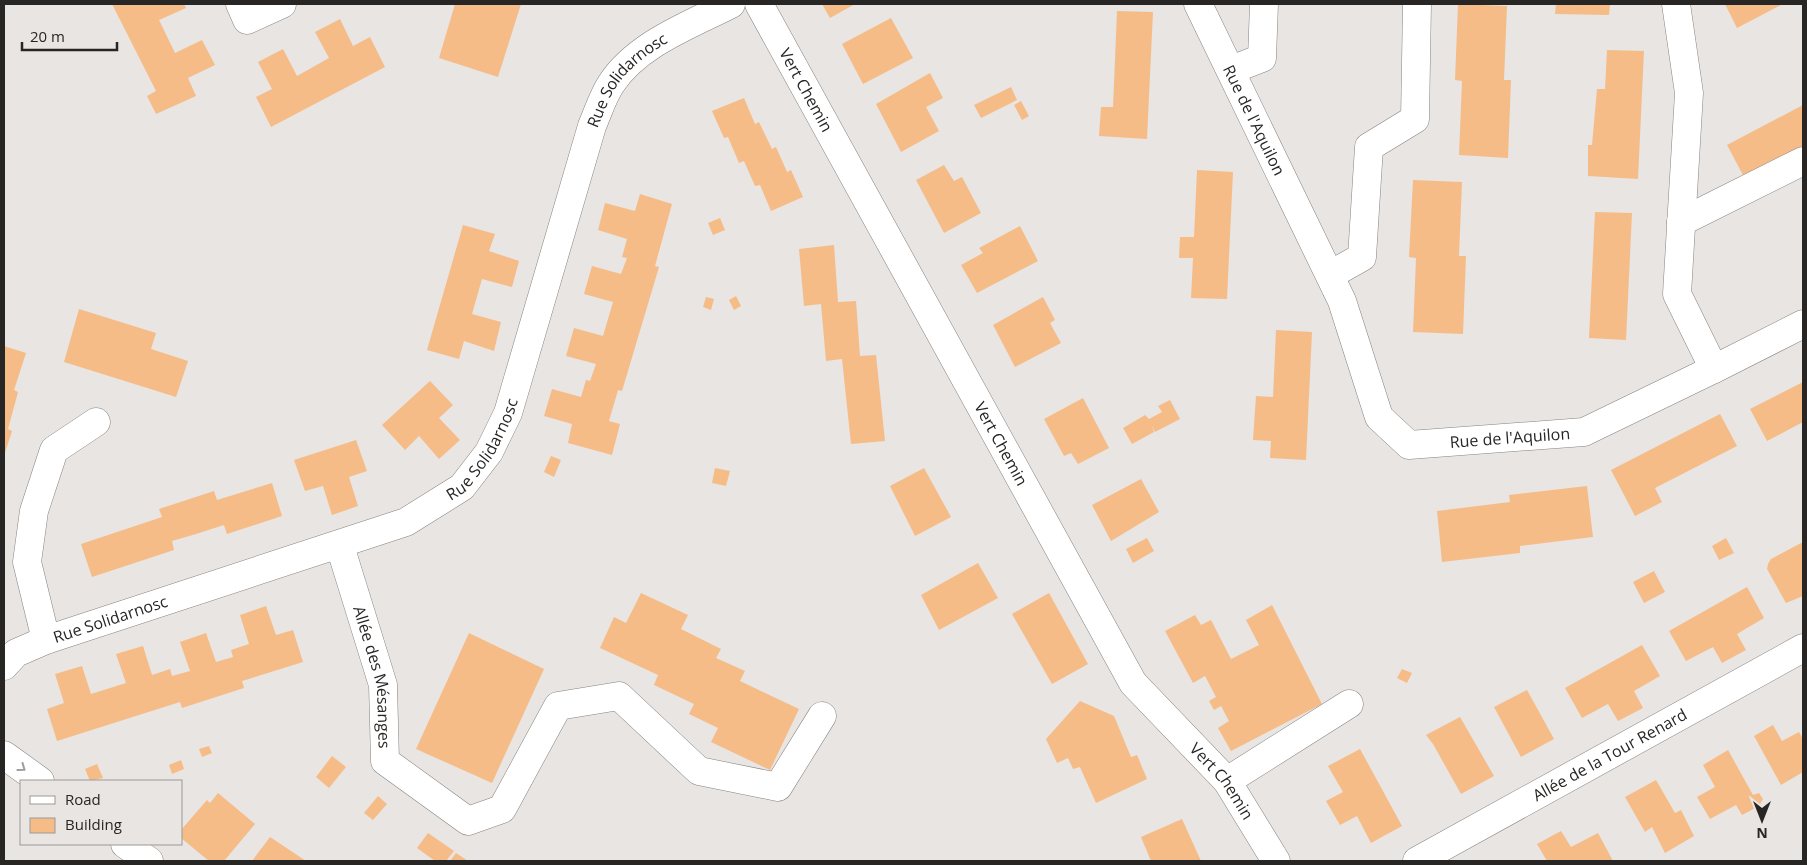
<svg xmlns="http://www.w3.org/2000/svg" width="1807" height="865" viewBox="0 0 1807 865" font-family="'Open Sans',sans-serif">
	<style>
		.building { fill: #f6bc88 }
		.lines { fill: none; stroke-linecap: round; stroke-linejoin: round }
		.minor-casing { stroke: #868380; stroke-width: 29 }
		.minor { stroke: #fff; stroke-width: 28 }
		.oneway { stroke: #9e9d9d }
		.labels { text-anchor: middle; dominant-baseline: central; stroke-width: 4; stroke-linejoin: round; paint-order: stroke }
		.street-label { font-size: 16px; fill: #282625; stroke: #e8e5e2 }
	</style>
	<rect width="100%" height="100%" fill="#e8e5e2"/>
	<g class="building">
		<polygon points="112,4 184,4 186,8 159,20 175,53 202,40 215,65 188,78 196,96 156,114 147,96 156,91"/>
		<polygon points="455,4 521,4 498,77 439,58"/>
		<polygon points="822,4 855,4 830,18"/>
		<polygon points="1458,4 1507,6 1504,80 1511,80 1508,158 1459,155 1462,81 1455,80"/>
		<polygon points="1556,4 1610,4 1609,15 1555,14"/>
		<polygon points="1725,4 1783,4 1737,28"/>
		<polygon points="1117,11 1153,12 1147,139 1099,136 1101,107 1113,107"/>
		<polygon points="891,18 913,58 863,84 842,44"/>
		<polygon points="340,19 353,46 370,37 385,67 271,127 256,97 272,89 258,62 283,49 297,76 329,58 315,32"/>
		<polygon points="1607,50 1644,51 1638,179 1588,176 1588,145 1592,145 1597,89 1605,89"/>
		<polygon points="930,73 943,98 926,107 939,131 901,152 876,104"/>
		<polygon points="1011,87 1017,100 981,118 974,105"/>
		<polygon points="744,98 755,124 759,122 772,149 776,147 787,172 791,170 803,197 771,211 760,185 755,186 744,161 739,163 728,137 724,138 712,111"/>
		<polygon points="1021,101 1029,116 1022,120 1014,105"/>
		<polygon points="1803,105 1803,147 1744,177 1727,145"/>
		<polygon points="944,165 954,181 962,177 981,213 944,233 916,180"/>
		<polygon points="1197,170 1233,172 1227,299 1191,298 1193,258 1179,258 1180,237 1194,237"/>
		<polygon points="1413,180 1462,182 1459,256 1466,256 1463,334 1413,332 1416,258 1409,257"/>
		<polygon points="640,194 672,204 655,266 659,267 622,391 618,390 609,421 620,424 612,455 568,443 572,424 544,416 552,389 581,397 586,380 590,381 596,364 566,356 574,328 603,336 613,302 584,294 592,266 621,274 627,258 622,257 627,239 598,230 605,203 635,211"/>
		<polygon points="1595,212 1632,213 1626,340 1589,338"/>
		<polygon points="720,218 725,230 713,235 708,223"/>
		<polygon points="463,225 495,234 489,251 519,261 512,287 482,279 472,314 501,322 494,351 464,341 459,359 427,350"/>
		<polygon points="1020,226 1038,261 977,293 961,265 983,253 979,248"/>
		<polygon points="834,245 838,302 856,301 860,356 876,355 885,441 851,444 842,359 826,361 821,304 804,306 799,249"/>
		<polygon points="736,296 741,306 734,310 729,300"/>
		<polygon points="706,297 714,299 711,310 703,307"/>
		<polygon points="1043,297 1055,320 1050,323 1061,343 1015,367 993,325"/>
		<polygon points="79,309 156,333 151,349 188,361 176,397 64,362"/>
		<polygon points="1276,330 1312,332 1306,460 1270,458 1271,441 1253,440 1256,396 1273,397"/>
		<polygon points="4,346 26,353 14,390 18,392 8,429 12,431 4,456"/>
		<polygon points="430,381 453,405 439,418 460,440 439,459 419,436 405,450 382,425"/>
		<polygon points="1803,382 1803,422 1767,441 1750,409"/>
		<polygon points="1083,398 1109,448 1078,464 1071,453 1064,456 1044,419"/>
		<polygon points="1170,400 1180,419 1155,432 1152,426 1154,432 1132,444 1123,428 1145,415 1149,419 1162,412 1158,406"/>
		<polygon points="1720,414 1737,446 1655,488 1662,502 1635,516 1611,470"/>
		<polygon points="356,440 367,471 349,477 358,506 332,515 323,486 305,491 294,460"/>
		<polygon points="551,456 561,460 554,477 544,472"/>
		<polygon points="715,468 730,471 726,486 712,483"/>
		<polygon points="924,468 951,517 915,536 890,486"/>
		<polygon points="1141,479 1159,512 1111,541 1092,505"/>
		<polygon points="272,483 282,516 227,534 224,525 196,534 172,541 174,550 92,577 81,544 162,517 159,509 214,491 217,500"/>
		<polygon points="1587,486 1593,537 1520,546 1520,553 1442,562 1437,511 1510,502 1509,495"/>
		<polygon points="1147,538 1154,551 1133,563 1126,549"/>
		<polygon points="1726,538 1734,553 1719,560 1712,546"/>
		<polygon points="1803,542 1803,596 1786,603 1767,569 1768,564 1771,559"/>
		<polygon points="978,563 998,598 939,630 921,595"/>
		<polygon points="1654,571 1665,592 1644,603 1633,582"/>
		<polygon points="1747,587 1764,618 1737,634 1746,650 1722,663 1713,647 1686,661 1669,631"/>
		<polygon points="641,593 688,615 681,629 721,649 716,658 745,671 740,681 799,709 770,770 711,742 718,728 689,714 694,704 654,685 658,675 600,648 614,617 626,623"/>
		<polygon points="1049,593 1088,664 1052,684 1012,614"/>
		<polygon points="1272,605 1322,704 1231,751 1218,728 1229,721 1221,706 1214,710 1209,701 1216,697 1205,676 1193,683 1165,631 1195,615 1201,625 1211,620 1231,659 1259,645 1246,620"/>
		<polygon points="266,606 276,635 293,630 303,662 242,681 244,688 182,708 180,702 57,741 47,709 64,703 55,674 82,666 91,694 126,683 116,654 143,646 152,675 170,669 172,676 190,671 180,642 206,633 216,662 233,657 231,650 249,644 240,615"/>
		<polygon points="469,633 544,669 492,783 416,749"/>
		<polygon points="1642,645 1660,676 1634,691 1643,708 1618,721 1608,704 1582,718 1565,688"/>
		<polygon points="1402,669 1412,673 1407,683 1397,678"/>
		<polygon points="1527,690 1554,739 1521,757 1494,707"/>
		<polygon points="1080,701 1114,716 1131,757 1137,755 1147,779 1096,803 1080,767 1073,769 1068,758 1057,763 1046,739"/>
		<polygon points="1460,717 1494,776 1461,794 1433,744 1426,735"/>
		<polygon points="1773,725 1782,741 1799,732 1803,739 1803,772 1781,785 1754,736"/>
		<polygon points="209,746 212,753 202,757 199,749"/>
		<polygon points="1360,749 1402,826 1371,843 1357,816 1340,825 1326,801 1343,792 1328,766"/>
		<polygon points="1728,750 1753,795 1759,793 1763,799 1759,806 1742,815 1736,805 1710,819 1697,797 1715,787 1703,765"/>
		<polygon points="332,756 346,767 329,788 316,777"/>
		<polygon points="181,760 184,769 172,774 169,765"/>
		<polygon points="97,764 103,778 90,781 85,769"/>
		<polygon points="1656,780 1675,813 1681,810 1694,836 1665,853 1652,827 1645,832 1625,797"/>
		<polygon points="218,793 255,824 224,861 209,861 181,838 181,830 207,800 210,803"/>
		<polygon points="378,796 387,804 373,820 364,813"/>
		<polygon points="1182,819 1201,861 1151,861 1141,837"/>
		<polygon points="1561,831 1571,847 1598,833 1613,861 1547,861 1537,844"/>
		<polygon points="428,833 454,851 446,861 435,861 417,848"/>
		<polygon points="270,837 306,861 252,861"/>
		<polygon points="456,853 468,861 450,861"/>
	</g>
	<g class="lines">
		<defs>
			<g id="minor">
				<polyline points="240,4 247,20 282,4"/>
				<path id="s1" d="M 759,4 L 1133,683 L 1227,781 L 1276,861"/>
				<path id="s2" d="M 1198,4 L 1342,301 L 1379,417 L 1409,445 L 1584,432 L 1714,369 L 1677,294 L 1689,93 L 1676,4"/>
				<polyline points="1231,70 1262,58 1264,4"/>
				<polyline points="1681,222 1803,161"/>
				<polyline points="1330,275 1362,257 1369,147 1415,119 1417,4"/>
				<polyline points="1714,369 1803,324"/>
				<path id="s3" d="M 340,546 L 383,685 L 385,761 L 468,821 L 502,809 L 558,706 L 619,696 L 699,771 L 778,787 L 822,716"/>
				<polyline points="46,640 27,562 34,511 54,450 96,422"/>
				<path id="s4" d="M 4,666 L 16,653 L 46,640 L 406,522 L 462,487 L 489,452 L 508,413 L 592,126 C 598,112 603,96 611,84 C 637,44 690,25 731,4"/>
				<polyline points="4,755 40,781"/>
				<polyline points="1227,781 1349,704"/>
				<polyline points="125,844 149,861"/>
				<path id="s5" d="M 1417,861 L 1803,648"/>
			</g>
		</defs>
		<use href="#minor" class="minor-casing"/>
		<use href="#minor" class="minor"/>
	</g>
	<defs><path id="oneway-chevron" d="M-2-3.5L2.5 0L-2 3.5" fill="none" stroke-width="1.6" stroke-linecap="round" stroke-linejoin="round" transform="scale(1.25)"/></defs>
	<use class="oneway" href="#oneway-chevron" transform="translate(22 768) rotate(36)"/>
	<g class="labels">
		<g class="street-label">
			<text stroke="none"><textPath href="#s4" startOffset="941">Rue Solidarnosc</textPath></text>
			<text stroke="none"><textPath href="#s1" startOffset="98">Vert Chemin</textPath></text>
			<text stroke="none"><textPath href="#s2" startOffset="129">Rue de l'Aquilon</textPath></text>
			<text stroke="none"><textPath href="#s2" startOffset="594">Rue de l'Aquilon</textPath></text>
			<text stroke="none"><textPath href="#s1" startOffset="502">Vert Chemin</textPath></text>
			<text stroke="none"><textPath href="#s4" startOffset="538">Rue Solidarnosc</textPath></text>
			<text stroke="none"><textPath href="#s4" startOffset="118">Rue Solidarnosc</textPath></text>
			<text stroke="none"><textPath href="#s3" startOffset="136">Allée des Mésanges</textPath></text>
			<text stroke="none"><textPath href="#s5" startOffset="220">Allée de la Tour Renard</textPath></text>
			<text stroke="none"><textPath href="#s1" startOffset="908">Vert Chemin</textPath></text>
		</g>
	</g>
	<rect width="1807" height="865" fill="none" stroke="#282625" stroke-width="10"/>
	<rect x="20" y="780" width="162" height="65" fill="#e8e5e2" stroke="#9b9996"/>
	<rect x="30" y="796" width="25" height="8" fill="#ffffff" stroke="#9b9996"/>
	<text x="65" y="805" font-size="15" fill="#282625">Road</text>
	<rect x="30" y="818" width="25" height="15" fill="#f6bc88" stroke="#9b9996"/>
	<text x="65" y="830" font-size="15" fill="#282625">Building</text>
	<g transform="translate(1762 820) rotate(180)" stroke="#e8e5e2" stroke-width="4" paint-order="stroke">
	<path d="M0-4L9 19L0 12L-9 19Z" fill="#282625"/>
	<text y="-8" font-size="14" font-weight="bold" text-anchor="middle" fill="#282625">N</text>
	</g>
	<path d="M22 42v8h95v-8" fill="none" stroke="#282625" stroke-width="2.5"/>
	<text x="30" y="42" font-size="15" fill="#282625" stroke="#e8e5e2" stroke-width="4" paint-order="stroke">20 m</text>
</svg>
